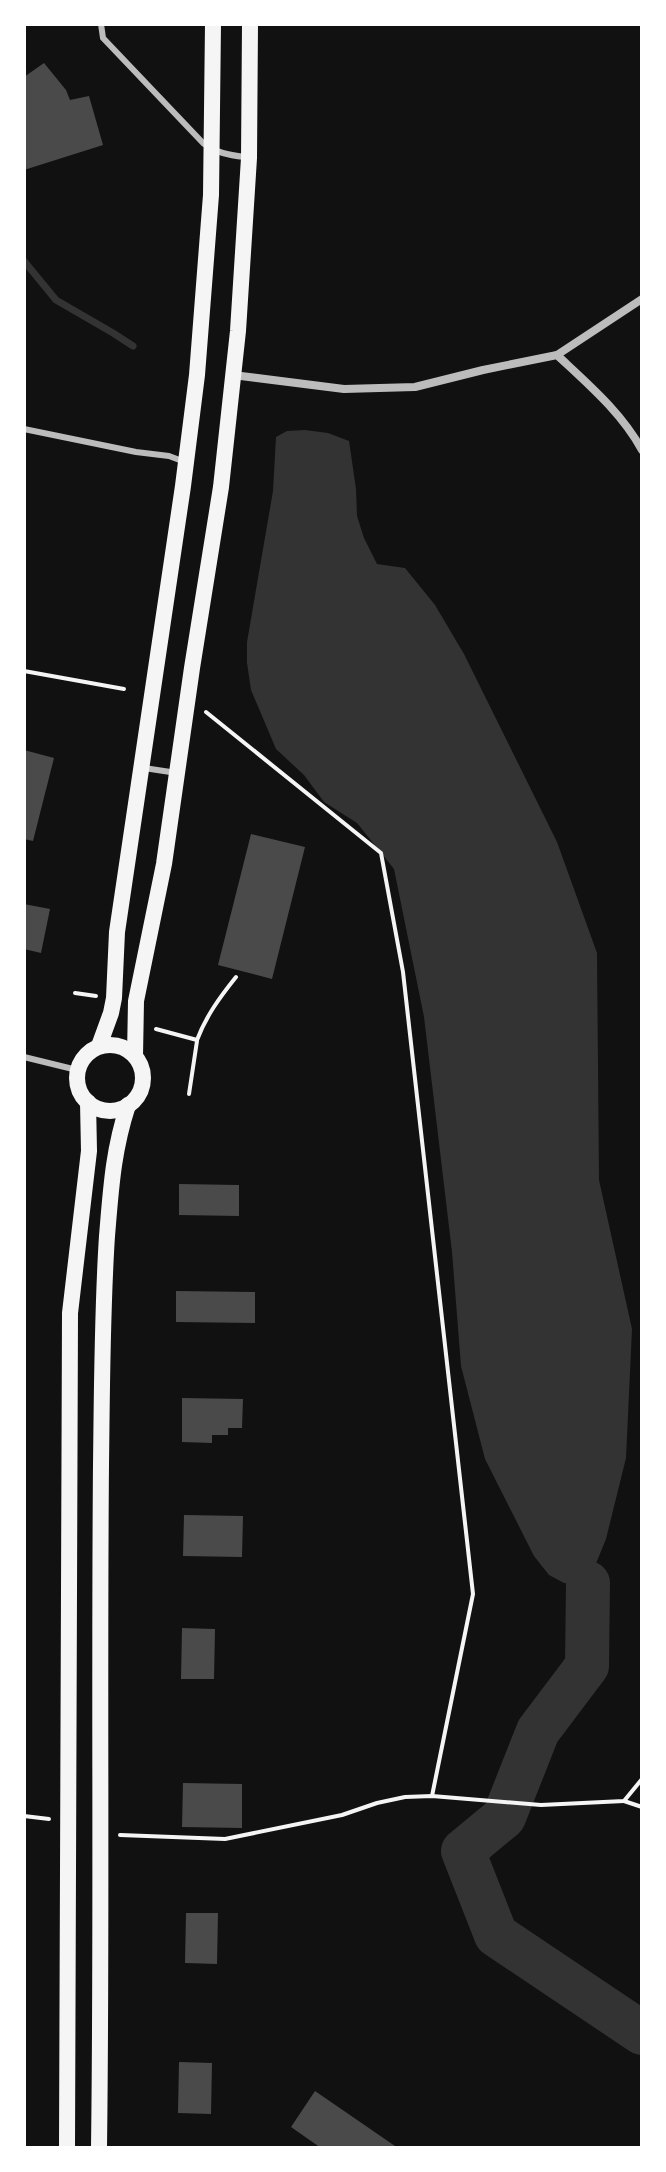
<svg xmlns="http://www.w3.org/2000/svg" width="666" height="2172" viewBox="0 0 666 2172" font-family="Commissioner,sans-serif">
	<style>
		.water { fill: #333 }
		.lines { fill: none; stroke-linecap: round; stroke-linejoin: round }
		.stream { stroke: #333; stroke-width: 7 }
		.river { stroke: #333; stroke-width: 44 }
		.building { fill: #4a4a4a }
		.path { stroke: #f5f5f5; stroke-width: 4 }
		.service { stroke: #bcbcbc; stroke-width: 6 }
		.minor { stroke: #bcbcbc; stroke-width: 8 }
		.secondary { stroke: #f5f5f5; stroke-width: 16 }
	</style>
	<rect width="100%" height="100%" fill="#111"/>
	<polygon class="water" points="305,430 328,433 349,441 356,489 357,516 364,538 377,564 405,568 435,605 464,654 557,842 597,953 599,1180 632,1329 626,1458 606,1539 588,1583 564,1583 549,1575 534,1556 485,1459 461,1366 452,1252 424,1017 394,869 357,823 324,802 304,775 276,749 251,690 247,663 247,642 273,491 276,437 287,431"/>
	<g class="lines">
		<polyline class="stream" points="24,261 56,300 113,333 133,346"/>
		<polyline class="river" points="588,1583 587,1666 538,1731 504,1817 463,1851 496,1935 642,2033"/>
	</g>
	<g class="building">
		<polygon points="44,63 66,90 70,100 89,96 103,145 24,170 24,77"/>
		<polygon points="24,750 54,758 33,841 24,839"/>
		<polygon points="251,834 305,847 272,979 218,965"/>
		<polygon points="24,904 50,909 41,953 24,949"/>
		<polygon points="179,1184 239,1185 239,1216 179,1215"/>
		<polygon points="176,1291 255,1292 255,1323 176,1322"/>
		<polygon points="182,1398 243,1399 242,1428 228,1428 228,1435 212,1435 212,1443 182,1442"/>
		<polygon points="184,1515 243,1516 242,1557 183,1556"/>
		<polygon points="182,1628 215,1629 214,1679 181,1679"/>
		<polygon points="183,1783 242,1784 242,1828 182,1827"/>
		<polygon points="186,1913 218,1913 217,1964 185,1963"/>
		<polygon points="179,2062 212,2063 211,2114 178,2113"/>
		<polygon points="315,2091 395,2146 393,2148 321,2148 291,2127"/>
	</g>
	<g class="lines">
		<g class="path">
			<polyline points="24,671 124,689"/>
			<polyline points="206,712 381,853 403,972 473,1594 432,1796"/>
			<polyline points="75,993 96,996"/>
			<path d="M 156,1029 L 197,1040 C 206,1016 220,997 236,977"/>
			<polyline points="189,1094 197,1041"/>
			<polyline points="624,1801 642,1807"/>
			<polyline points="24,1816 49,1819"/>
			<polyline points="120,1835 225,1839 342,1815 377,1803 405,1797 432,1796 541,1805 624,1801 642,1779"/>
		</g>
		<g class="service">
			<path d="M 101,24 L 103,38 L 203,143 C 216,153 229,155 245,157"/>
			<polyline points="24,429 136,452 169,456 185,462"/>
			<polyline points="144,768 177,773"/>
			<polyline points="24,1057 77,1070"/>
		</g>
		<g class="minor">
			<polyline points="557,355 642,299"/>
			<path d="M 233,375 L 344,389 L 415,387 L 483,370 L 557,355 C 588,384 621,412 642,450"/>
		</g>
		<g class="secondary">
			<circle cx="110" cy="1078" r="33"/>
			<polyline points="99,1046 111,1013 114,998 117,932 183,486 197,375 211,195 213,24"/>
			<polyline points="135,1056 136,1001 164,864 192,668 221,487 238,331 249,158 250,24"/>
			<polyline points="67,2148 70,1313 89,1151 88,1102"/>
			<path d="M 99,2148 C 102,1920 99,1693 101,1465 C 102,1389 102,1312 107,1236 C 111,1188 113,1151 128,1105"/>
		</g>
	</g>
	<rect width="666" height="2172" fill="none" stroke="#ffffff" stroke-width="52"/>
</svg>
